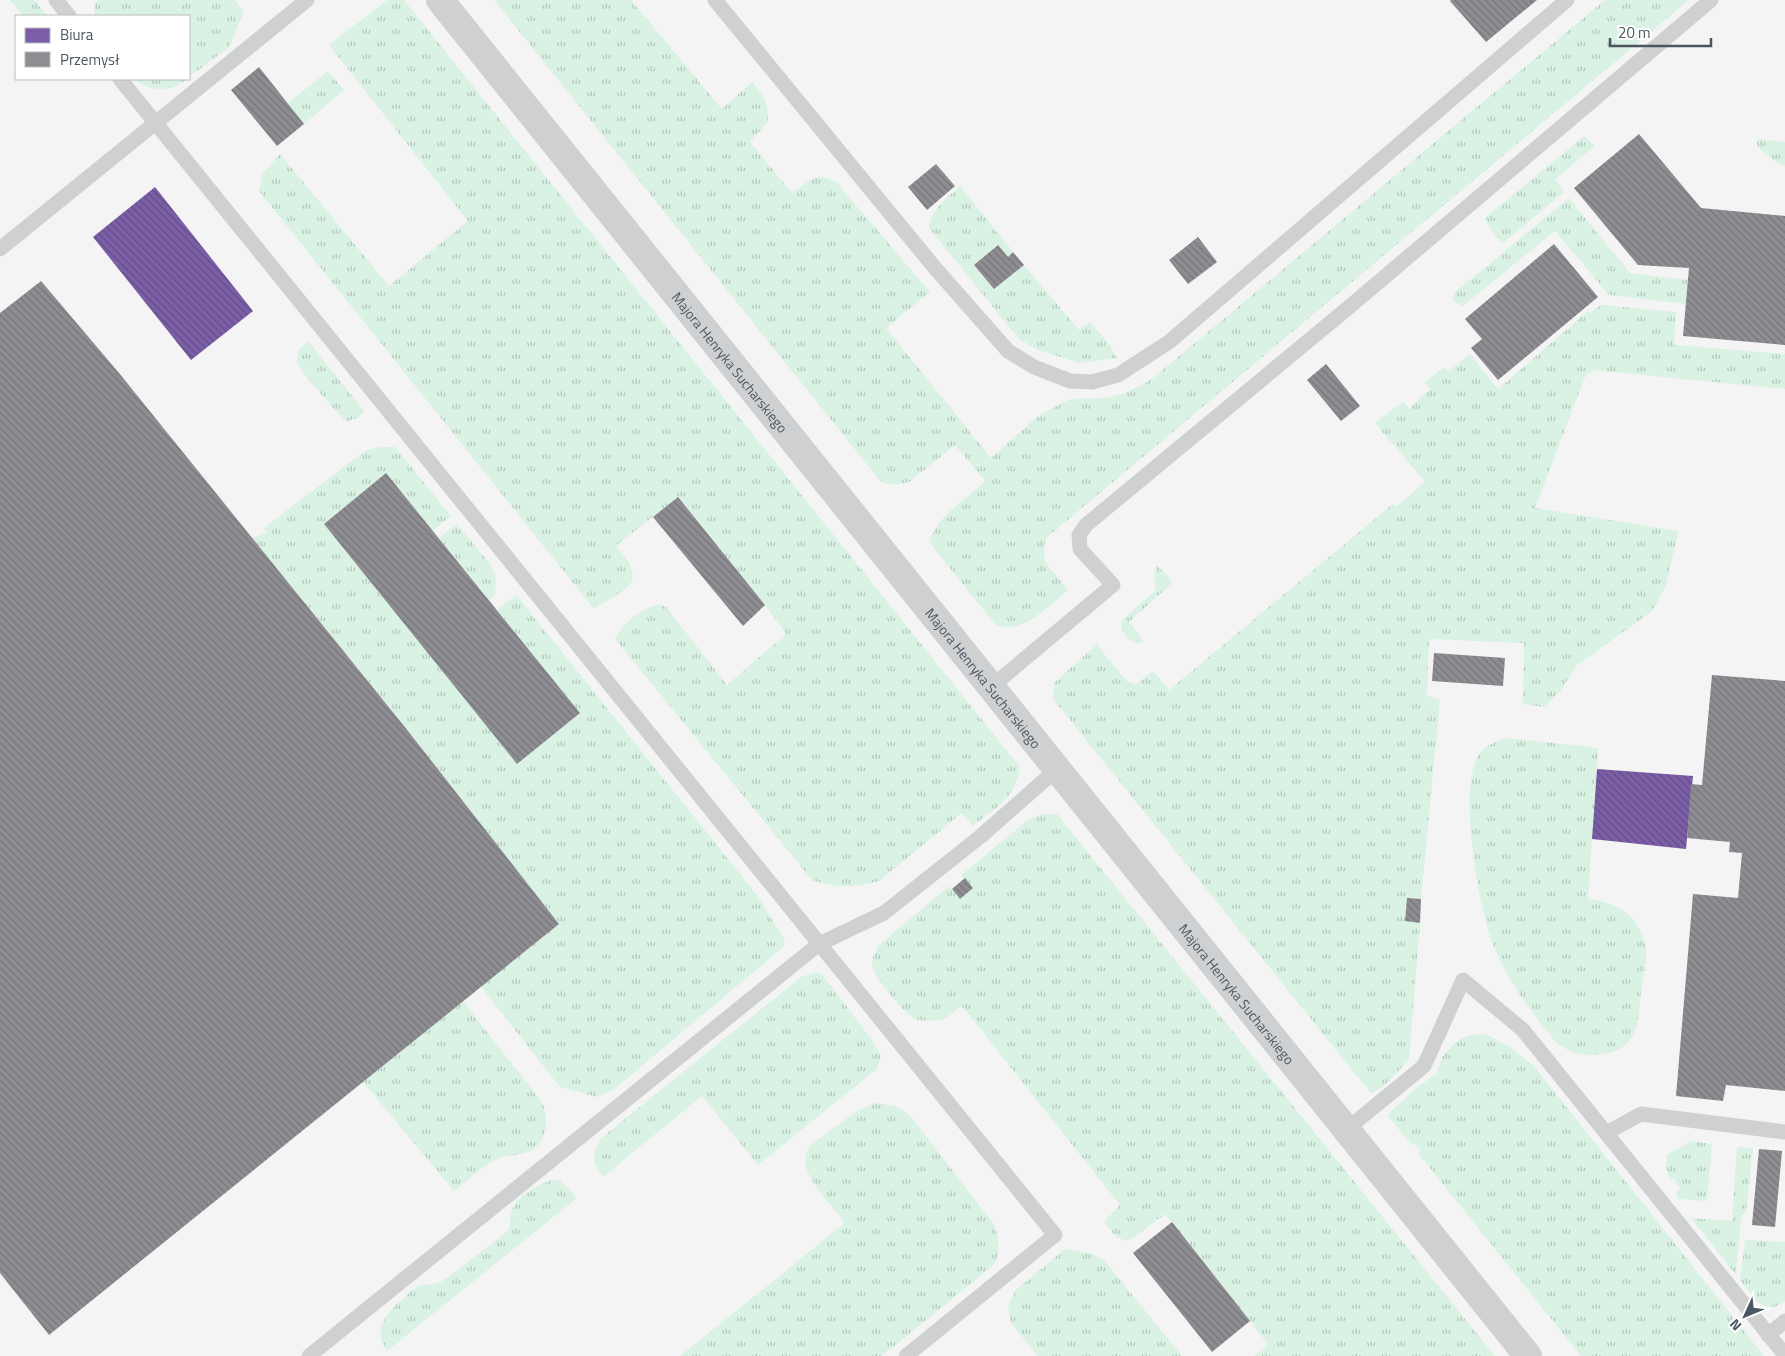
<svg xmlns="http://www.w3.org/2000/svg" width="1785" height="1356" viewBox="0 0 1785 1356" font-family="'Titillium Web',sans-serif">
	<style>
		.grass { fill: url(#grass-tufts) }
		.offices { fill: url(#offices-back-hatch) }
		.industry { fill: url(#industry-back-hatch) }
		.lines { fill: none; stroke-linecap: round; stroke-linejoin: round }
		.service { stroke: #ced0d2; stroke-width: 15 }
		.minor { stroke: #ced0d2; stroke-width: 28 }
		.labels { text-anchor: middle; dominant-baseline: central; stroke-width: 5; stroke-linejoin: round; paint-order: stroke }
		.street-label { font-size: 14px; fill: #4a5661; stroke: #fff }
	</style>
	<defs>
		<pattern id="grass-tufts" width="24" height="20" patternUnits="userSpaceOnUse" patternTransform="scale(1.25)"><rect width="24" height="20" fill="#d9f2e3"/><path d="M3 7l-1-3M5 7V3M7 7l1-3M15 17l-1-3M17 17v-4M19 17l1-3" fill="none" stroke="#b2c7bb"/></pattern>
		<pattern id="offices-back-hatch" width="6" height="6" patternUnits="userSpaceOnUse" patternTransform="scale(1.25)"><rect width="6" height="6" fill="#7b5ea7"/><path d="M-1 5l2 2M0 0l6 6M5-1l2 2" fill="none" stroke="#624d84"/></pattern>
		<pattern id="industry-back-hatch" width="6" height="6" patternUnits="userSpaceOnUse" patternTransform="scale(1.25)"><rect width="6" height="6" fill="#8d8d92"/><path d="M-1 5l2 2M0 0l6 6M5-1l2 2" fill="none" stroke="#75767b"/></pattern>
	</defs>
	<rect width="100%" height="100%" fill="#f4f4f4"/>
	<g class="grass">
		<polygon points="10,0 34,0 48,16 23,16"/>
		<polygon points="98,0 235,0 244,12 229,47 189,77 189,16 94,16 95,5"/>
		<path d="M 387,0 L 404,0 L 1020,767 C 1016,798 995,808 973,826 L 962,813 L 879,881 C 855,887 836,889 812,880 L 615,639 C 621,625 650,598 666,607 L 727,685 L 786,634 L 765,605 L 678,497 L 616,546 C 625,557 635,566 632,581 L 627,588 L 594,609 L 259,191 L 263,173 L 280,154 L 389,286 L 468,221 L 329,45 Z"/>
		<path d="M 494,0 L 631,0 L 722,109 L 752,82 C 764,97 769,102 768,122 L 750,142 L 792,193 C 811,182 812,170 837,183 L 930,292 L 886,328 L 991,458 L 1038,416 L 1070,399 L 1104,398 L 1126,393 L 1152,379 L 1605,0 L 1689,0 L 1046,538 L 1044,547 L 1045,562 L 1068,590 C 1050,605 1019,638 995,624 L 929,542 C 941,511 963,503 985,481 L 955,445 L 909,482 L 895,485 L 881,482 Z"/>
		<polygon points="328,71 344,90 304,124 288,103"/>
		<path d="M 134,79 L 187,79 C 169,93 153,93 134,79 Z"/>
		<polygon points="1584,136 1595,146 1555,179 1564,192 1502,244 1486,223 1486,217"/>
		<path d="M 1758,139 L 1785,142 L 1785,166 C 1773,161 1763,154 1756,143 Z"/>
		<path d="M 960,186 L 1013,252 L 1008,257 L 997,245 L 974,265 L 993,289 L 1024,265 L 1079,330 L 1090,322 L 1110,345 L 1117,358 L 1080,363 L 1038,350 L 1019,339 L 929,228 C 931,209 946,199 960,186 Z"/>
		<polygon points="1569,198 1630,273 1688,280 1686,304 1609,295 1555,231 1464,305 1461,306 1453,300 1454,293"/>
		<path d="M 1601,305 L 1676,312 L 1674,345 L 1785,354 L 1785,389 L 1593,370 L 1585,377 L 1535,508 L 1678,531 L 1666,586 L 1652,611 L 1576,666 L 1561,690 L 1544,707 L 1523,704 L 1524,643 L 1429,639 L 1427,696 L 1440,699 L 1421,899 L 1407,898 L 1405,921 L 1420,923 L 1409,1060 L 1384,1086 L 1373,1092 L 1370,1092 L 1053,699 L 1054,683 L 1097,644 C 1103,652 1127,686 1135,684 C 1141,682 1146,675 1152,672 L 1155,673 L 1169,690 L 1393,504 L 1397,506 L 1425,482 L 1375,423 L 1398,405 L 1404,402 L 1409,409 L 1430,389 L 1425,382 L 1444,367 L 1448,372 L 1470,354 L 1498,389 L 1588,311 L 1590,313 Z"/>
		<path d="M 309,342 L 365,412 L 357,418 L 348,421 L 343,419 C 335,409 300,372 298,364 C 295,354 300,345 309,342 Z"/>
		<polygon points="381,447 395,447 451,516 432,531 386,473 324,524 517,764 580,713 497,610 516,595 757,895 784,939 785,944 781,949 612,1091 597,1097 560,1087 481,987 559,924 408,731 252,538 267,532 264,528 362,453 367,450"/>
		<polygon points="457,524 490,564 496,577 495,596 489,600 439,538"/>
		<path d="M 1157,565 L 1170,579 L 1171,584 L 1129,622 L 1144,642 L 1137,644 L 1130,640 L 1121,630 L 1122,620 L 1155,591 C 1158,583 1151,573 1157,565 Z"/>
		<path d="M 1508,738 L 1598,748 L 1588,899 C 1619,903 1641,916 1646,949 C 1647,961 1642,981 1641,994 C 1639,1010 1639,1032 1626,1044 C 1623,1047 1617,1051 1613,1052 C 1608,1054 1585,1056 1580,1054 C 1574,1053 1564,1048 1559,1045 C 1555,1042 1552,1037 1549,1033 C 1527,1008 1507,978 1494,947 C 1479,911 1457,787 1479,754 C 1486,745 1497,741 1508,738 Z"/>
		<path d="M 1041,814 L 1057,814 L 1495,1356 L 1254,1356 L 1268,1344 L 1165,1214 L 1133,1238 L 1127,1241 L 1116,1237 L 1104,1222 L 1120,1205 L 962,1006 C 955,1011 947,1019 939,1020 C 931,1021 922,1021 915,1019 C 905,1014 876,980 873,968 C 870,961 875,953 878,946 L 949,886 L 960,899 L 973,888 L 961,875 L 1027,821 Z"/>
		<path d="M 814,973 L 822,974 L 875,1044 L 881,1056 L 877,1069 L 758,1165 L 702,1096 L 603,1177 C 591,1163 593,1155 600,1139 L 801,977 Z"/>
		<path d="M 463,1001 L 541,1101 C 550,1117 548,1144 528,1152 C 517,1156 501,1155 491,1162 C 478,1170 466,1182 454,1191 L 363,1082 Z"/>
		<polygon points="1486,1034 1513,1049 1534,1066 1764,1356 1581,1356 1418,1153 1421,1150 1415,1144 1412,1145 1387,1115 1415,1089 1437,1073 1442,1057 1454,1044 1462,1038 1470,1035"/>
		<path d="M 875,1103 L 895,1106 L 909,1114 L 993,1223 C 999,1235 1001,1252 994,1265 L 882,1356 L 680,1356 L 845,1223 C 833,1205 793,1171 809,1148 C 814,1141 823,1137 829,1132 C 845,1120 856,1110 875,1103 Z"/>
		<polygon points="1691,1141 1712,1144 1707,1201 1678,1199 1676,1192 1680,1189 1674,1178 1670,1179 1666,1168 1667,1155"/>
		<polygon points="1737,1147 1753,1148 1746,1211 1741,1219 1736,1275 1691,1218 1732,1221"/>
		<path d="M 552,1180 L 561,1181 L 577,1198 L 387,1351 C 371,1329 388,1311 405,1297 C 408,1294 412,1289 416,1287 C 424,1283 435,1286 442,1281 C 465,1265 487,1247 509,1230 C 510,1225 510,1218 511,1213 C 516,1197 537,1185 552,1180 Z"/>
		<path d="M 1745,1240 L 1785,1242 L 1785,1301 C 1764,1318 1753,1296 1740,1280 Z"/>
		<polygon points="1065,1249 1089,1253 1103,1259 1182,1356 1038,1356 1011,1323 1008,1307 1016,1290"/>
	</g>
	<g class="offices">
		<polygon points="155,187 253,311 191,360 93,237"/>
		<polygon points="1597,769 1693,776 1686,849 1592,839"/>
	</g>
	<g class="industry">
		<polygon points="1451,0 1537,0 1486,42 1450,1"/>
		<polygon points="259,67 304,124 277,146 231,90"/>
		<polygon points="1639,134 1701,208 1785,216 1785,345 1683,336 1689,268 1638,265 1574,188"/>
		<polygon points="936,164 955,186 927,210 908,187"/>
		<polygon points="1198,237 1217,262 1188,284 1169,260"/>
		<polygon points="1554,244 1598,297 1498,380 1471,348 1482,339 1465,319"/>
		<polygon points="998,245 1008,257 1013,252 1024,265 994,289 974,265"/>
		<polygon points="41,281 119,373 408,731 559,924 49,1335 0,1273 0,313"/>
		<polygon points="1326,364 1360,406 1341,421 1307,380"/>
		<polygon points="386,473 580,713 517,764 324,524"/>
		<polygon points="678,497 765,605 743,626 653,517"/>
		<polygon points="1434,653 1505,658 1503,686 1432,681"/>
		<polygon points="1712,675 1785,681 1785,1091 1726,1085 1723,1101 1676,1096 1693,894 1738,898 1742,853 1729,852 1730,842 1687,838 1691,784 1702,785"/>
		<polygon points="965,878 973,888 960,899 952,889"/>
		<polygon points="1407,898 1421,899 1420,923 1405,921"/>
		<polygon points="1759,1149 1782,1151 1775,1227 1752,1225"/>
		<polygon points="1172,1222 1250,1321 1212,1352 1133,1253"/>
	</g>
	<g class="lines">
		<g class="service">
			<polyline points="56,0 69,16"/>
			<polyline points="715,0 935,268 1008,351 1034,367 1070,381 1092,382 1118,375 1169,342 1567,0"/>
			<polyline points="120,79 1055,1235 906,1356"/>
			<polyline points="0,249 307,0"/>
			<polyline points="991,687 1113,585 1080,549 1079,535 1086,525 1348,308 1711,0"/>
			<polyline points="1347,1129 1424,1066 1463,980 1523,1030 1785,1355"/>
			<polyline points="1606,1133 1641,1114 1785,1132"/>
			<polyline points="1768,1335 1785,1321"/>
			<polyline points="309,1356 819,944 884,913 981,836 1057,769"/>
		</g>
		<path class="minor" id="s1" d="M 440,0 L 1528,1356"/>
	</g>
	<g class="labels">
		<g class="street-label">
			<text stroke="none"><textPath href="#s1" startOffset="464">Majora Henryka Sucharskiego</textPath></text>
			<text stroke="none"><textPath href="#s1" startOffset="869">Majora Henryka Sucharskiego</textPath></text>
			<text stroke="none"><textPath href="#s1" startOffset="1274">Majora Henryka Sucharskiego</textPath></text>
		</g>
	</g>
	<rect x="15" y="15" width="175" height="65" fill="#ffffff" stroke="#b7bbc0"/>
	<rect x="25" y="28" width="25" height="15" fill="#7b5ea7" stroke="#b7bbc0"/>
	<text x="60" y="40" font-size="15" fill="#4a5661">Biura</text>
	<rect x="25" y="52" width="25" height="15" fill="#8d8d92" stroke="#b7bbc0"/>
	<text x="60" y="65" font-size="15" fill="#4a5661">Przemysł</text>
	<g transform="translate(1745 1316) rotate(226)" stroke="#ffffff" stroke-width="4" paint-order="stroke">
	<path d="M0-4L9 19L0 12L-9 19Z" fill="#4a5661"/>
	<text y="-8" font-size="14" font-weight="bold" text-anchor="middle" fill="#4a5661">N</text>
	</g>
	<path d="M1610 38v8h101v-8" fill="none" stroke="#4a5661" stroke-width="2.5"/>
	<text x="1618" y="38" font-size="15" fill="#4a5661" stroke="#ffffff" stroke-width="4" paint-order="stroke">20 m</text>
</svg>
